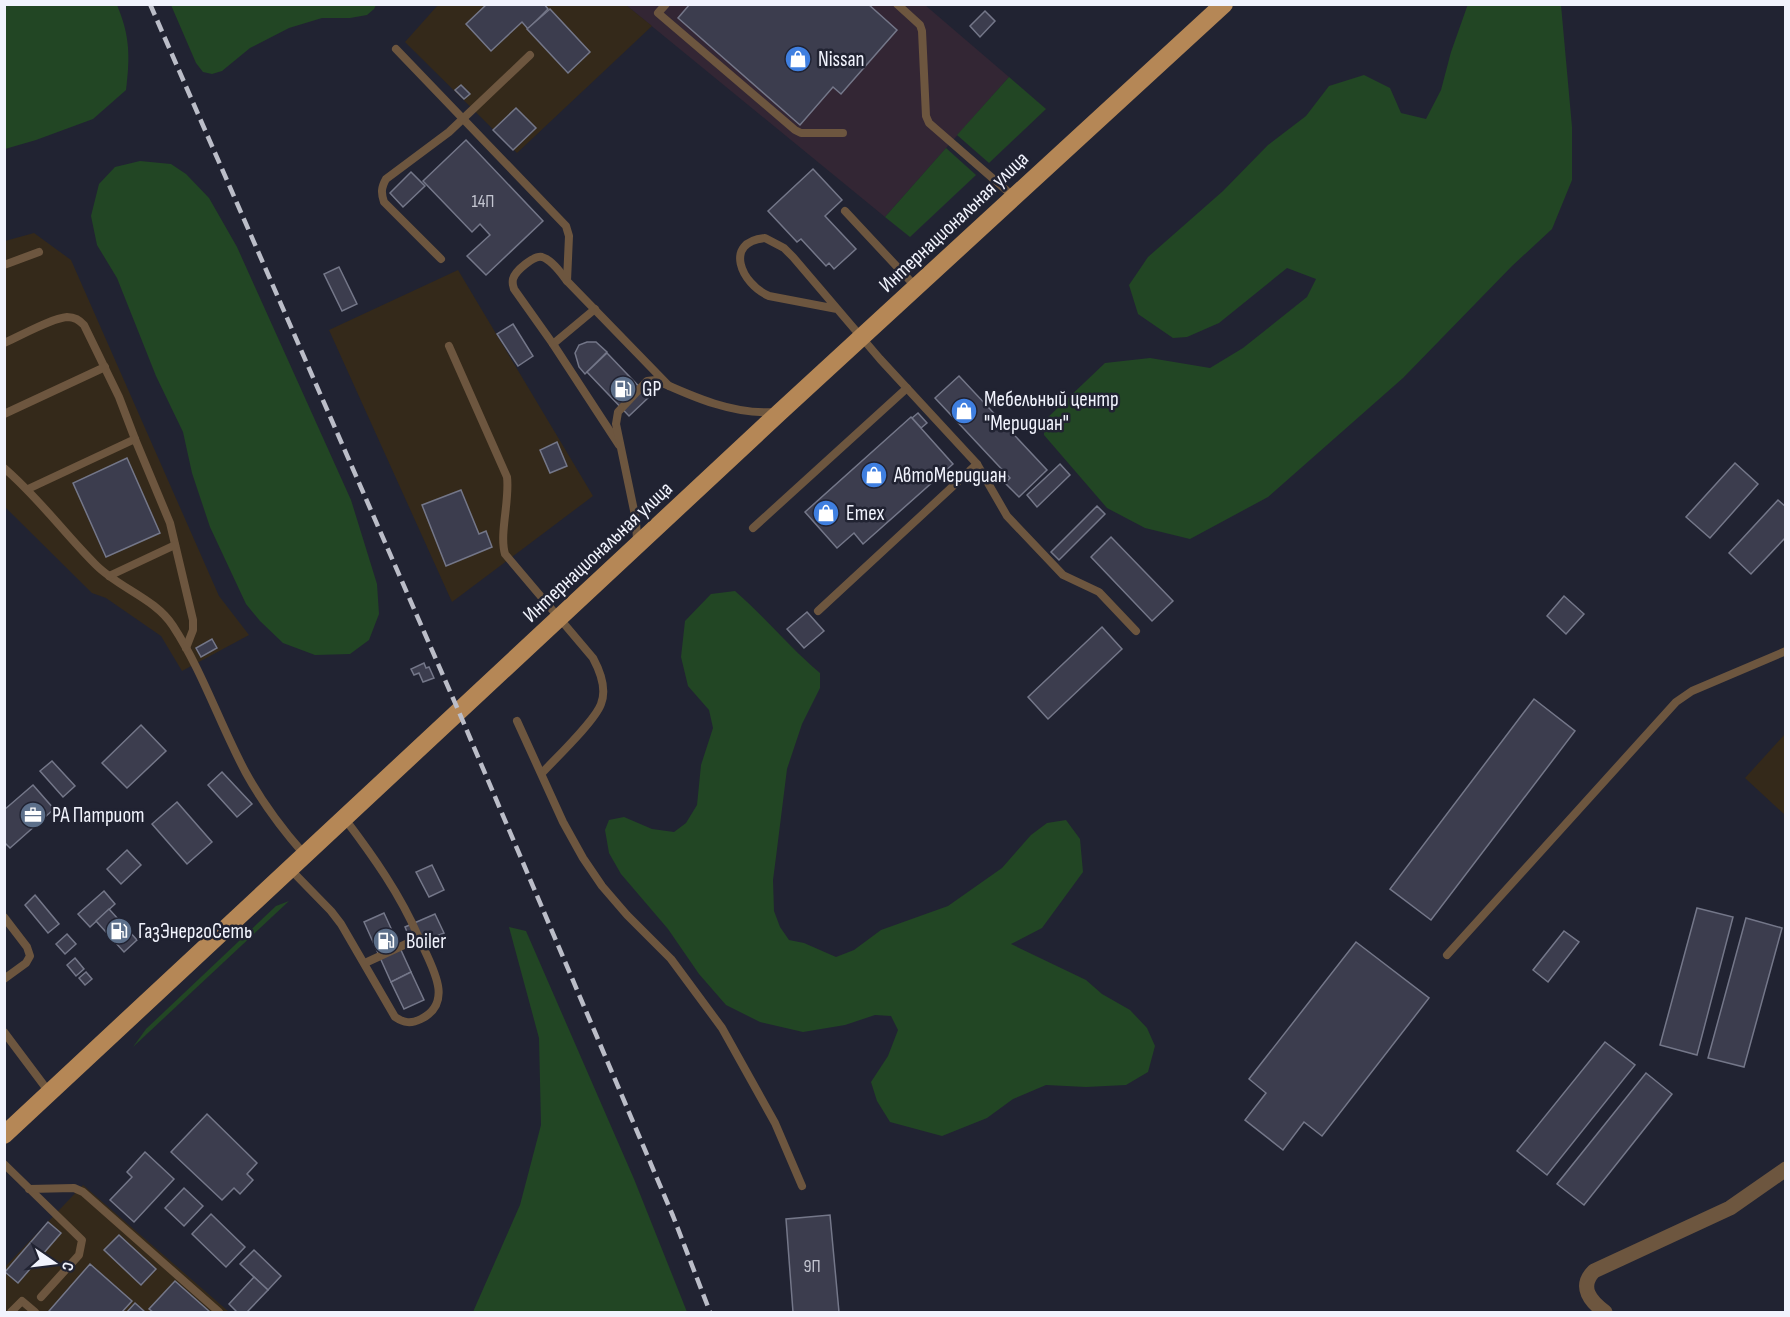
<svg xmlns="http://www.w3.org/2000/svg" width="1790" height="1317" viewBox="0 0 1790 1317" font-family="'Sofia Sans Condensed',sans-serif">
	<style>
		.commercial { fill: #332634 }
		.industrial { fill: #34291a }
		.green { fill: #224624 }
		.building { fill: #3c3d4e; stroke: #747789; stroke-width: 1.5 }
		.lines { fill: none; stroke-linecap: round; stroke-linejoin: round }
		.service { stroke: #6d563f; stroke-width: 8 }
		.minor { stroke: #6d563f; stroke-width: 15 }
		.primary { stroke: #b58756; stroke-width: 18 }
		.rail { stroke: #bbbdc8; stroke-width: 4.5; stroke-dasharray: 12 6; stroke-linecap: butt }
		.labels { text-anchor: middle; dominant-baseline: central; stroke-width: 5; stroke-linejoin: round; paint-order: stroke }
		.number-label { font-size: 18px; fill: #c4c6d1 }
		.poi-label { font-size: 21px; fill: #f1f3fd; stroke: #212332; text-anchor: start }
		.street-label { font-size: 21px; fill: #f1f3fd; stroke: #212332 }
	</style>
	<rect width="100%" height="100%" fill="#212332"/>
	<polygon class="commercial" points="626,5 925,5 1009,77 885,217"/>
	<g class="industrial">
		<polygon points="438,5 626,5 652,26 517,153 405,42"/>
		<polygon points="34,233 71,260 219,596 249,635 182,671 161,636 106,598 92,593 5,507 5,241"/>
		<polygon points="458,270 593,496 452,602 329,330"/>
		<polygon points="1785,734 1785,815 1745,778"/>
		<polygon points="83,1185 229,1312 5,1312 4,1268"/>
	</g>
	<g class="green">
		<path d="M 5,4 L 117,5 C 130,36 130,56 126,90 L 93,119 L 36,140 L 5,149 Z"/>
		<polygon points="1468,4 1561,5 1572,127 1572,180 1552,229 1512,266 1403,378 1268,497 1190,539 1145,528 1107,508 1044,435 1044,421 1105,363 1150,358 1210,368 1243,348 1307,297 1316,279 1287,268 1219,323 1187,337 1173,338 1138,314 1129,285 1148,257 1223,191 1268,145 1306,116 1329,86 1364,75 1390,88 1401,113 1426,119 1441,90 1451,52"/>
		<polygon points="171,5 376,5 374,9 367,15 350,18 322,18 289,28 250,48 222,71 212,74 203,72 196,63"/>
		<polygon points="1009,77 1046,109 989,163 957,135"/>
		<polygon points="946,148 976,175 910,237 885,217"/>
		<polygon points="140,161 171,164 186,174 209,198 237,247 351,500 377,584 379,614 369,640 350,654 315,655 283,643 260,621 246,604 210,527 192,473 183,432 156,376 117,278 97,245 91,216 99,184 115,167"/>
		<path d="M 735,591 C 765,617 790,648 820,673 L 820,688 L 802,724 L 787,769 L 776,857 L 773,880 L 774,911 L 780,927 L 789,940 L 804,943 L 836,957 L 854,950 L 881,930 L 948,906 L 1002,868 L 1031,835 L 1047,823 L 1066,820 L 1080,839 L 1083,872 L 1042,928 L 1011,944 L 1086,980 L 1102,994 L 1130,1010 L 1147,1028 L 1155,1046 L 1148,1072 L 1126,1085 L 1086,1087 L 1046,1085 L 1013,1099 L 987,1118 L 942,1136 L 890,1122 L 877,1101 L 871,1082 L 888,1056 L 898,1030 L 891,1016 L 875,1015 L 845,1025 L 803,1032 L 760,1022 L 726,1005 L 699,974 L 668,929 L 621,874 L 609,853 L 605,830 L 609,820 L 624,817 L 652,829 L 674,832 L 686,823 L 697,805 L 701,765 L 713,728 L 709,710 L 688,686 L 681,657 L 685,621 L 711,594 Z"/>
		<polygon points="289,901 133,1047 146,1029 276,906"/>
		<polygon points="509,927 526,931 634,1179 687,1312 473,1312 520,1205 541,1125 539,1038"/>
	</g>
	<g class="building">
		<polygon points="487,4 544,4 548,9 528,29 522,22 491,51 466,24"/>
		<polygon points="690,4 868,4 897,30 841,94 833,87 800,125 678,18"/>
		<polygon points="550,9 590,52 568,73 527,29"/>
		<polygon points="985,11 995,21 980,37 970,26"/>
		<polygon points="461,85 470,94 464,99 455,90"/>
		<polygon points="516,108 536,128 513,150 493,130"/>
		<polygon points="466,140 543,221 486,275 467,256 490,235 480,224 472,232 423,181"/>
		<polygon points="813,169 842,200 825,216 856,249 834,269 829,263 826,266 801,239 797,242 768,211"/>
		<polygon points="411,172 425,186 403,207 390,193"/>
		<polygon points="339,267 357,304 342,311 324,274"/>
		<polygon points="513,324 533,356 518,366 497,334"/>
		<polygon points="587,342 596,342 607,352 585,374 579,367 575,353 579,345"/>
		<polygon points="607,353 649,397 629,416 587,372"/>
		<polygon points="959,376 1047,470 1019,497 1005,483 1010,478 935,398"/>
		<polygon points="918,413 927,423 921,428 912,418"/>
		<polygon points="911,417 953,464 863,544 854,533 837,548 805,512"/>
		<polygon points="557,442 567,466 550,473 540,450"/>
		<polygon points="127,458 160,533 106,557 73,483"/>
		<polygon points="1735,463 1758,484 1710,538 1686,517"/>
		<polygon points="1060,464 1070,475 1037,507 1027,495"/>
		<polygon points="461,490 479,534 486,531 492,547 446,566 422,505"/>
		<polygon points="1778,500 1786,507 1786,537 1751,574 1729,553"/>
		<polygon points="1097,506 1105,514 1059,560 1051,552"/>
		<polygon points="1111,537 1173,601 1152,621 1091,557"/>
		<polygon points="1564,596 1584,614 1566,634 1547,616"/>
		<polygon points="807,612 824,631 804,648 787,629"/>
		<polygon points="1102,627 1122,649 1048,719 1028,697"/>
		<polygon points="212,639 217,648 201,657 196,648"/>
		<polygon points="424,663 426,668 429,667 434,678 423,682 419,673 414,675 411,669"/>
		<polygon points="1534,699 1575,731 1431,920 1390,889"/>
		<polygon points="141,725 166,751 127,788 102,763"/>
		<polygon points="52,761 75,786 63,797 40,771"/>
		<polygon points="222,772 252,804 237,817 208,785"/>
		<polygon points="33,785 54,809 10,848 4,842 4,810"/>
		<polygon points="177,802 212,842 187,864 152,824"/>
		<polygon points="127,850 141,865 121,884 107,869"/>
		<polygon points="432,865 444,890 429,897 416,872"/>
		<polygon points="104,891 115,904 90,927 78,914"/>
		<polygon points="35,895 59,924 48,933 25,905"/>
		<polygon points="1697,908 1733,917 1697,1055 1660,1045"/>
		<polygon points="109,909 137,940 124,952 96,921"/>
		<polygon points="384,913 411,972 391,982 364,922"/>
		<polygon points="435,914 444,933 413,946 405,927"/>
		<polygon points="1746,918 1782,928 1744,1067 1708,1058"/>
		<polygon points="1564,931 1579,942 1548,982 1533,970"/>
		<polygon points="67,934 76,944 65,954 56,944"/>
		<polygon points="1356,942 1429,998 1322,1136 1304,1122 1283,1150 1245,1120 1266,1093 1249,1079"/>
		<polygon points="75,958 84,969 76,976 67,965"/>
		<polygon points="86,972 92,979 85,985 79,978"/>
		<polygon points="411,972 424,1000 404,1009 391,982"/>
		<polygon points="1605,1042 1635,1065 1547,1175 1517,1151"/>
		<polygon points="1646,1073 1672,1094 1584,1205 1557,1184"/>
		<polygon points="207,1114 257,1163 247,1174 253,1180 240,1194 234,1188 222,1200 171,1152"/>
		<polygon points="145,1152 174,1179 134,1222 110,1200 132,1177 127,1172"/>
		<polygon points="184,1188 203,1206 184,1226 165,1208"/>
		<polygon points="211,1214 245,1247 226,1267 192,1234"/>
		<polygon points="830,1215 839,1312 793,1312 786,1219"/>
		<polygon points="48,1222 61,1233 18,1283 5,1272"/>
		<polygon points="119,1235 156,1269 141,1285 104,1250"/>
		<polygon points="254,1250 281,1276 268,1290 240,1264"/>
		<polygon points="90,1264 132,1301 122,1312 51,1312 49,1311"/>
		<polygon points="254,1277 268,1290 247,1312 237,1312 229,1304"/>
		<polygon points="175,1281 210,1312 153,1312 149,1309"/>
		<polygon points="135,1303 145,1312 127,1312"/>
	</g>
	<g class="lines">
		<g class="service">
			<polyline points="666,4 658,13 795,130 801,133 843,133"/>
			<polyline points="897,4 920,25 922,31 926,116 929,123 1013,196"/>
			<polyline points="396,49 566,226 569,236 567,281 669,386"/>
			<polyline points="845,211 915,286"/>
			<path d="M 441,259 L 384,202 C 381,193 381,188 386,179 L 449,132 L 530,55"/>
			<polyline points="4,265 39,252"/>
			<path d="M 567,281 C 561,273 552,260 542,257 C 534,255 515,271 513,279 C 512,284 513,285 514,289 L 553,344 L 619,445"/>
			<path d="M 837,309 L 769,296 C 741,284 723,242 765,238 L 784,248 L 793,257 L 880,359 L 977,464 L 1007,516 L 1063,575 L 1099,592 L 1136,631"/>
			<path d="M 4,343 C 20,336 52,318 67,317 C 75,317 79,320 84,325 L 119,397 L 135,439"/>
			<polyline points="553,344 595,309"/>
			<path d="M 449,346 L 507,477 C 510,500 499,534 505,554 L 593,658 C 600,671 607,689 601,704 C 595,721 556,758 542,773"/>
			<polyline points="4,414 105,367"/>
			<path d="M 4,468 C 39,498 64,533 95,564 C 118,588 155,598 173,626 C 203,672 220,725 246,773 C 262,802 282,829 304,854"/>
			<polyline points="28,489 135,439 170,523 193,620 193,630 186,648"/>
			<polyline points="753,528 907,388"/>
			<path d="M 637,541 L 636,520 L 616,424 L 618,412 L 647,381 L 656,380 C 693,397 734,415 775,412"/>
			<polyline points="109,576 175,545"/>
			<polyline points="818,611 977,464"/>
			<polyline points="517,721 563,822 583,858 602,886 627,915 671,959 722,1028 775,1123 802,1186"/>
			<path d="M 345,819 C 373,856 400,894 419,938 L 365,963"/>
			<path d="M 290,869 L 331,911 L 341,924 L 395,1017 C 404,1023 411,1024 421,1019 C 456,1002 430,964 419,938"/>
			<polyline points="4,917 27,947 30,956 26,963 4,979"/>
			<polyline points="1447,955 1676,702 1692,691 1786,651"/>
			<polyline points="4,1032 49,1092"/>
			<polyline points="4,1164 82,1240 79,1255 41,1297"/>
			<polyline points="29,1189 74,1188 83,1192 219,1312"/>
			<polyline points="11,1312 22,1301 35,1312"/>
		</g>
		<path class="minor" d="M 1605,1312 C 1591,1302 1578,1287 1594,1271 L 1730,1208 L 1786,1169"/>
		<polyline class="primary" points="4,1135 780,412 1224,4"/>
		<polyline class="rail" points="150,4 459,712 673,1216 710,1312"/>
	</g>
	<defs>
		<symbol id="shop-disc" viewBox="-11 -11 22 22"><circle r="9.5" fill="#3f7fe0" stroke="#212332"/><path d="M-5-2.5h2.3a2.7 3.5 0 0 1 5.4 0H5L5.5 6h-11ZM-1.5-2.5h3a1.5 2.3 0 0 0-3 0Z" fill="#fff"/></symbol>
		<symbol id="fuel-disc" viewBox="-11 -11 22 22"><circle r="9.5" fill="#5c6f8a" stroke="#212332"/><path d="M-5.5-6h7V0h2V4h1.3V-2.5L3-4.5l.8-.8L6-3V5H2.5V1h-1V6h-7ZM-4.2-4.7v3.2H.2V-4.7Z" fill="#fff"/></symbol>
		<symbol id="office-disc" viewBox="-11 -11 22 22"><circle r="9.5" fill="#5c6f8a" stroke="#212332"/><path d="M-6-3h4V-5.5h4V-3h4V5H-6ZM-1-4.5V-3h2v-1.5ZM-6 0V1H6V0Z" fill="#fff"/></symbol>
	</defs>
	<g fill-rule="evenodd">
		<use href="#shop-disc" x="783" y="44" width="30" height="30"/>
		<use href="#fuel-disc" x="608" y="374" width="30" height="30"/>
		<use href="#shop-disc" x="949" y="396" width="30" height="30"/>
		<use href="#shop-disc" x="859" y="460" width="30" height="30"/>
		<use href="#shop-disc" x="811" y="498" width="30" height="30"/>
		<use href="#office-disc" x="18" y="800" width="30" height="30"/>
		<use href="#fuel-disc" x="104" y="916" width="30" height="30"/>
		<use href="#fuel-disc" x="371" y="926" width="30" height="30"/>
	</g>
	<g class="labels">
		<g class="number-label">
			<text x="483" y="201">14П</text>
			<text x="812" y="1266">9П</text>
		</g>
		<g class="poi-label">
			<text x="818" y="59">Nissan</text>
			<text x="642" y="389">GP</text>
			<text x="984" y="399">Мебельный центр<tspan x="984" dy="24">"Меридиан"</tspan></text>
			<text x="894" y="475">АвтоМеридиан</text>
			<text x="846" y="513">Emex</text>
			<text x="52" y="815">РА Патриот</text>
			<text x="138" y="931">ГазЭнергоСеть</text>
			<text x="406" y="941">Boiler</text>
		</g>
		<g class="street-label">
			<text transform="translate(954 222) rotate(-43)">Интернациональная улица</text>
			<text transform="translate(598 552) rotate(-43)">Интернациональная улица</text>
		</g>
	</g>
	<rect width="1790" height="1317" fill="none" stroke="#f1f3fd" stroke-width="12"/>
	<g transform="translate(54 1263) rotate(104)" stroke="#212332" stroke-width="4.5" paint-order="stroke">
	<path d="M0-4.5L10 22L0 15L-10 22Z" fill="#f1f3fd"/>
	<text y="-9" font-size="16" font-weight="bold" text-anchor="middle" fill="#f1f3fd">С</text>
	</g>
</svg>
